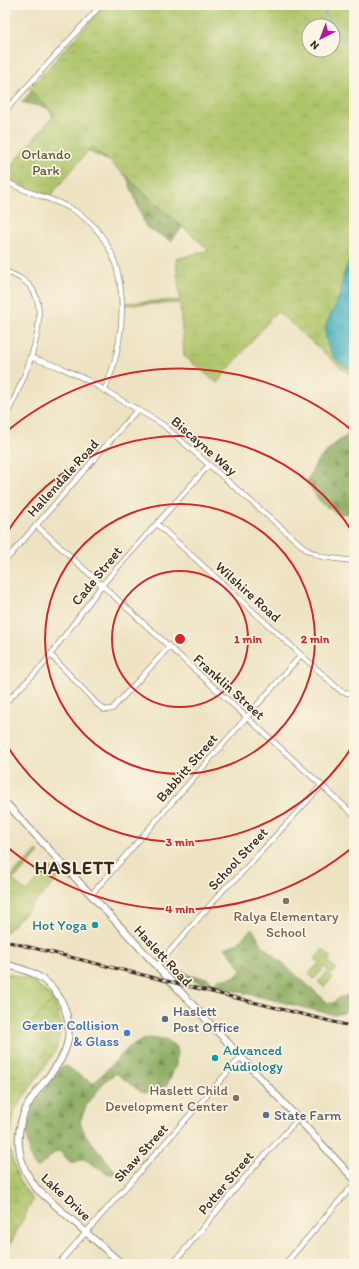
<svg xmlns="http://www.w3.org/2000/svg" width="359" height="1269" viewBox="0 0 359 1269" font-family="Itim,sans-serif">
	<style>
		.forest { fill: url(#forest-firs); stroke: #626a3e }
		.wetland { fill: url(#wetland-marsh); stroke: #747844 }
		.park { fill: url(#park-crowns); stroke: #747844; fill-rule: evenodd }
		.pitch { fill: #aec56b; stroke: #747844 }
		.water { fill: url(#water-ripples); stroke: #3d6c6e }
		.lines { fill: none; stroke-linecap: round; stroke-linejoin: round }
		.stream { stroke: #3fadbe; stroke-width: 1.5 }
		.minor-casing { stroke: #948670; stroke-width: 6 }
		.tertiary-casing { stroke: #948670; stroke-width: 8 }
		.minor { stroke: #fff; stroke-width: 4.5 }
		.tertiary { stroke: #fff; stroke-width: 6 }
		.rail-casing { stroke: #3b2a1e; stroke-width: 3 }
		.rail { stroke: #fcf5e5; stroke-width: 1.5; stroke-dasharray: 4.5; stroke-linecap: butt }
		.ring { fill: none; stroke: #d62828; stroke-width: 2 }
		.education-dot { fill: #8d6e63; stroke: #fcf5e5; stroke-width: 1.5 }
		.culture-dot { fill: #0f9aa8; stroke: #fcf5e5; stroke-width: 1.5 }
		.service-dot { fill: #5c6f8a; stroke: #fcf5e5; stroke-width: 1.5 }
		.shop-dot { fill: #3f7fe0; stroke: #fcf5e5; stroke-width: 1.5 }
		.labels { text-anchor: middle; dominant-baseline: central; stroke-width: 3.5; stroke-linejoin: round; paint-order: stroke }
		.park-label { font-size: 14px; fill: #5e5835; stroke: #fcf5e5 }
		.street-label { font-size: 14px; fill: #3b2a1e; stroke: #fcf5e5 }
		.education-label { font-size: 14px; fill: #785e54; stroke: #fcf5e5 }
		.culture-label { font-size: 14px; fill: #0d838f; stroke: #fcf5e5; text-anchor: end }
		.service-label { font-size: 14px; fill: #4e5e75; stroke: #fcf5e5; text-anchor: start }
		.shop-label { font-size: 14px; fill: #366cbe; stroke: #fcf5e5; text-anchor: end }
		.district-label { font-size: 18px; font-weight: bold; letter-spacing: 1px; fill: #3b2a1e; stroke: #fcf5e5 }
		.centre { fill: #d62828; stroke: #fcf5e5; stroke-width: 2 }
		.ring-label { font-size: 12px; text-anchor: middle; font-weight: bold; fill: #d62828; stroke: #fcf5e5; stroke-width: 3.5; stroke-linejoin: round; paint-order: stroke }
	</style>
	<defs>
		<pattern id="forest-firs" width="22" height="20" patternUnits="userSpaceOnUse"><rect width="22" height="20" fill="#8aaa5f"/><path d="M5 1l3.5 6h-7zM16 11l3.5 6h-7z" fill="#728b4e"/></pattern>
		<pattern id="wetland-marsh" width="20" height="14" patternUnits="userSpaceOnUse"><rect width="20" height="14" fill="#aec56b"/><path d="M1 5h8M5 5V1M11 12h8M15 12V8" fill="none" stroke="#97a95c"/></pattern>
		<pattern id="park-crowns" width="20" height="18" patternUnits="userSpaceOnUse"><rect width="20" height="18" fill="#aec56b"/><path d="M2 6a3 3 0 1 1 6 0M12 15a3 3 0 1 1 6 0" fill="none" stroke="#97a95c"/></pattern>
		<pattern id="water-ripples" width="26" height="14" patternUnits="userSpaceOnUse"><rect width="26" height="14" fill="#3fadbe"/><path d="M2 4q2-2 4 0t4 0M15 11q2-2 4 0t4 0" fill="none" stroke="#368d9a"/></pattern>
	</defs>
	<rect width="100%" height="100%" fill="#fcf5e5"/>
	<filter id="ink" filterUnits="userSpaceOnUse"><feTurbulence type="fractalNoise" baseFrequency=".025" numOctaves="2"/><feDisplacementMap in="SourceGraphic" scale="8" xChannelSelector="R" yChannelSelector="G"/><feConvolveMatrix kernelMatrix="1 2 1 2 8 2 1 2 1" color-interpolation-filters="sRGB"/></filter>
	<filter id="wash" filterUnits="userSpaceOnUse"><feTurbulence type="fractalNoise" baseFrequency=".012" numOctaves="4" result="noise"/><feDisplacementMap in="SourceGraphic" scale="16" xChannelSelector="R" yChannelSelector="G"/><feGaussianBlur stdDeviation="0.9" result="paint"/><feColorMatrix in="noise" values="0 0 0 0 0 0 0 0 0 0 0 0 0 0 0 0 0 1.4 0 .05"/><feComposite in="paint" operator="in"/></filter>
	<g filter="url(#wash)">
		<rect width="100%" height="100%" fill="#ede3c3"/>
		<g class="forest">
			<polygon points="42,82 195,212 171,241 146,227 123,167 71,144 48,108 21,102"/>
			<polygon points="354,432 354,513 338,514 321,503 307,482 317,461 337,442"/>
			<path d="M 253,929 L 262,945 L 328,1003 L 333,1003 L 338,998 L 354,994 L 354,1004 L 343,1013 L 334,1015 L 192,980 L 181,973 L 180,969 L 191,976 L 207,978 L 214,983 L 221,978 C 229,980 239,976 242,969 L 225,948 L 238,943 L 249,931 Z"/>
			<path d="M 147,1038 L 166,1040 L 177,1047 L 176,1065 L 167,1085 L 161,1088 L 147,1093 L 141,1092 L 116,1073 L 105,1081 L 86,1106 L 80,1122 L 85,1134 L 116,1172 L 111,1175 L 107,1173 L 84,1159 L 71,1163 L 59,1151 L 54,1153 L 39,1167 L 36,1167 C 31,1162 30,1156 29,1149 C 21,1117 42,1092 61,1068 L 67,1066 L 83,1078 L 94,1083 L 128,1048 Z"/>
		</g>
		<polygon class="wetland" points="5,973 31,980 54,999 62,1027 56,1050 15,1110 8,1145 19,1181 33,1200 5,1254"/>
		<g class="park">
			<path d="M 105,5 L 354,5 L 354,379 L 277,311 L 217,383 L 184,356 L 180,303 L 125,305 L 125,303 L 180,300 L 176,259 L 209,250 L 92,146 L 50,196 L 30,190 L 5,177 L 5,173 L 55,114 L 29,89 ZM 309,26 L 333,26 L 333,50 L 309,50 Z"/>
			<polygon points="37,851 39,853 13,880 26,892 51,867 60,877 5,933 5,873 10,877"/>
			<polygon points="323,949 331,957 328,962 336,969 332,974 315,959"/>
			<polygon points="5,973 31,980 54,999 5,1049"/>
		</g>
		<g class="pitch">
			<polygon points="318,964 323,969 314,979 309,974"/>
			<polygon points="327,973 333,978 324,987 318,982"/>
		</g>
		<path class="water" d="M 354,254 L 354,370 C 334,365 321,342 327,322 C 330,314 336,307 338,300 C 344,283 342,268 354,254 Z"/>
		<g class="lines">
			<polyline class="stream" points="320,5 354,57"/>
		</g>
	</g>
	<g filter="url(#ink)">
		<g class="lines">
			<defs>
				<g id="minor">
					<polyline points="5,111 101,5"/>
					<path d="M 5,181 C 27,194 53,197 75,211 C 134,248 129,333 105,389"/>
					<path d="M 5,271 C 17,276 28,281 34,292 C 51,324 20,388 5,418"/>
					<polyline points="30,357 62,368 87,380 162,424 307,550 322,557 354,561"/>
					<polyline points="157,524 342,692 349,693 354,690"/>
					<polyline points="36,525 354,815"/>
					<polyline points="5,561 137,410"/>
					<polyline points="51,655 97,704 105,710 112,709 169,647"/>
					<polyline points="5,703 42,666 102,585 209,465"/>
					<polyline points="91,895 301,655"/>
					<polyline points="156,967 225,888 236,879 321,786"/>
					<polyline points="58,1264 241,1057"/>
					<polyline points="173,1264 246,1176 298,1119"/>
					<polyline points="285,1264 354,1184"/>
				</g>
				<g id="tertiary">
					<polyline points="5,802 354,1179"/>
					<path d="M 5,964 C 14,967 25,969 34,974 C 65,990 78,1028 61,1059 C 52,1075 38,1087 29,1103 C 12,1132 17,1166 38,1190 L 122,1264"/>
				</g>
			</defs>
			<use href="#minor" class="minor-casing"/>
			<use href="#tertiary" class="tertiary-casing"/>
			<use href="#minor" class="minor"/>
			<use href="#tertiary" class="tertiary"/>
			<defs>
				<polyline id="rail" points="5,941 354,1027"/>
			</defs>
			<use href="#rail" class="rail-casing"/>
			<use href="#rail" class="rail"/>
		</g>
	</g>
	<g class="ring">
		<circle cx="180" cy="639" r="68"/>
		<circle cx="180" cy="639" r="135"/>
		<path d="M353 745A203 203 0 0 1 5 742M5 536A203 203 0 0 1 353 533"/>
		<path d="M354 846A270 270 0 0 1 6 846M6 432A270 270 0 0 1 354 432"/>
	</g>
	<g class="education-dot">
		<circle cx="286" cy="901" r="4"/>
		<circle cx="236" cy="1098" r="4"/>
	</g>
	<g class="culture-dot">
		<circle cx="95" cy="925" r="4"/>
		<circle cx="215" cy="1058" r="4"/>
	</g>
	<g class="service-dot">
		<circle cx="165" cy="1019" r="4"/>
		<circle cx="266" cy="1115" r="4"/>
	</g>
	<circle class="shop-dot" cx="127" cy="1033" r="4"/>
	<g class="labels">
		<g class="park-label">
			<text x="46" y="154">Orlando<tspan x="46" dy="16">Park</tspan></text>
		</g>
		<g class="street-label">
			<text transform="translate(204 446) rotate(41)">Biscayne Way</text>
			<text transform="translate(63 478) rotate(-48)">Hallendale Road</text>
			<text transform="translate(97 576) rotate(-51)">Cade Street</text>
			<text transform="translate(248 592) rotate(42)">Wilshire Road</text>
			<text transform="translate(229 687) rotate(42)">Franklin Street</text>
			<text transform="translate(187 768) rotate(-49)">Babbitt Street</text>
			<text transform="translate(238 859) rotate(-47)">School Street</text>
			<text transform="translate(163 956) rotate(47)">Haslett Road</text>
			<text transform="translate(141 1153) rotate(-48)">Shaw Street</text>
			<text transform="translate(226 1183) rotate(-50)">Potter Street</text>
			<text transform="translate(66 1197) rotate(43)">Lake Drive</text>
		</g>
		<g class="education-label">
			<text x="286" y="916">Ralya Elementary<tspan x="286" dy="16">School</tspan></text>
			<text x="228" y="1090" text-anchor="end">Haslett Child<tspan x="228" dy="16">Development Center</tspan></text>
		</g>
		<g class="culture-label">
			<text x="87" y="925">Hot Yoga</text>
			<text x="223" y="1050" text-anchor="start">Advanced<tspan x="223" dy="16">Audiology</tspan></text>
		</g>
		<g class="service-label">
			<text x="173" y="1011">Haslett<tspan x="173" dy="16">Post Office</tspan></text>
			<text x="274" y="1115">State Farm</text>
		</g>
		<g class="shop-label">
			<text x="119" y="1025">Gerber Collision<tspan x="119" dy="16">&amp; Glass</tspan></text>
		</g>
		<g class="district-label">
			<text x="75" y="868">HASLETT</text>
		</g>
	</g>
	<circle cx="180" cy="639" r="6" class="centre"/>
	<g class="ring-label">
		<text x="248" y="643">1 min</text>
		<text x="315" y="643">2 min</text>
		<text x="180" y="846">3 min</text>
		<text x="180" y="913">4 min</text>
	</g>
	<rect width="359" height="1269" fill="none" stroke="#fcf5e5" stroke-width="20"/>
	<g transform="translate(321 38) rotate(222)"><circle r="19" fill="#fcf5e5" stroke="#afa495"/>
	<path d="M0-3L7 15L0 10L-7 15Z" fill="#b5179e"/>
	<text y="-6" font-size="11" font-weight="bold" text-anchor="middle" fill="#3b2a1e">N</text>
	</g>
</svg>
